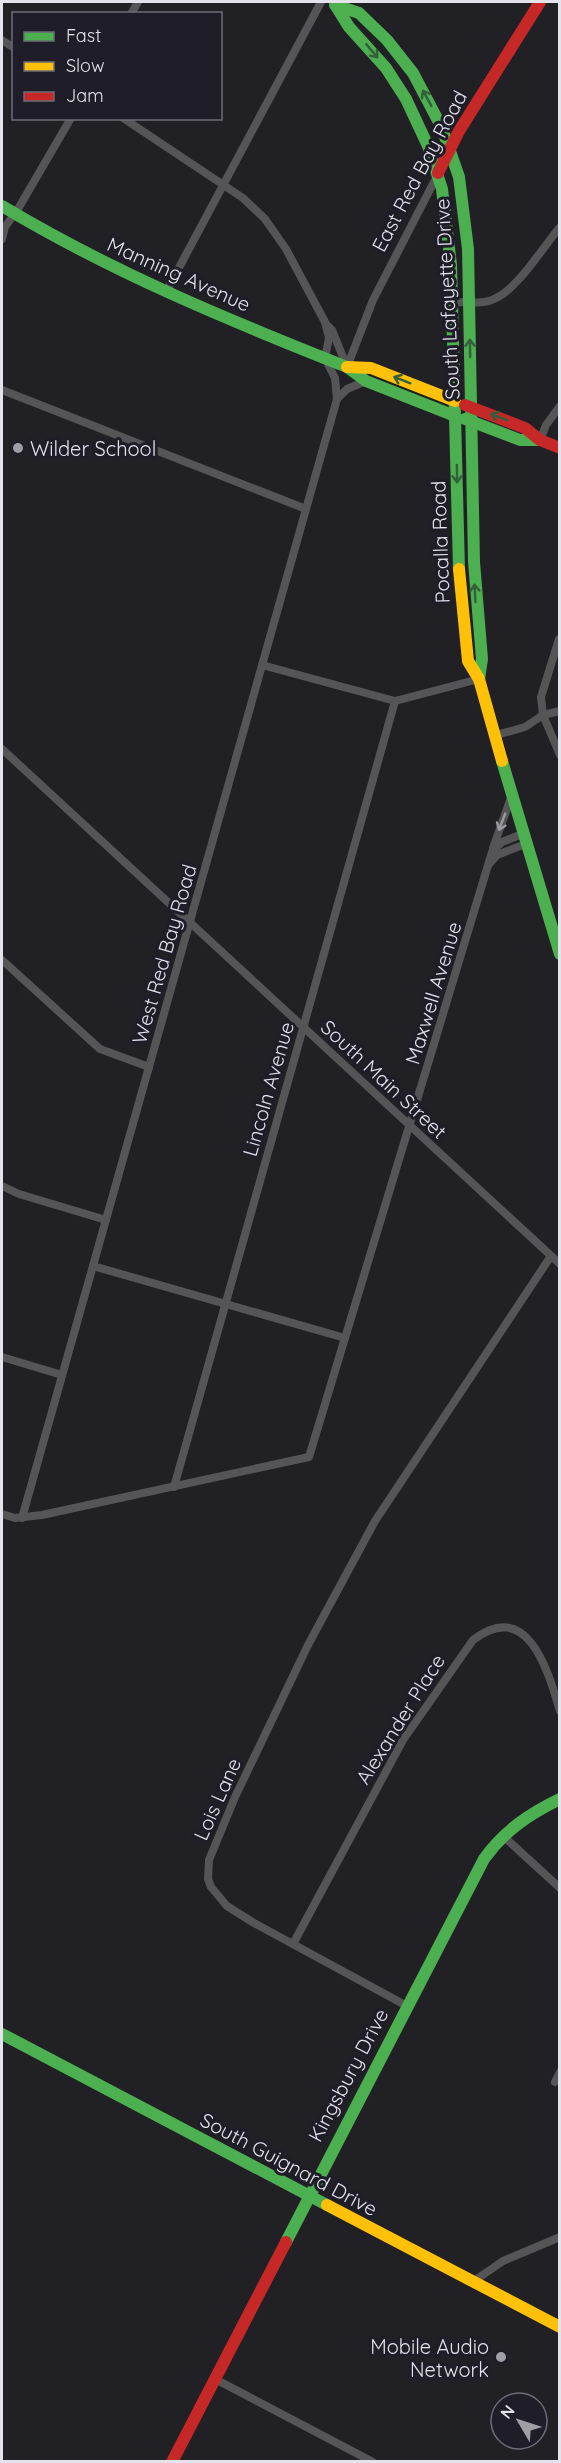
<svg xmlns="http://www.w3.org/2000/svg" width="561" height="2463" viewBox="0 0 561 2463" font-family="Quicksand,sans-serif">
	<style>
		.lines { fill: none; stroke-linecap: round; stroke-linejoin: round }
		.street { stroke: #555557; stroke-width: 8 }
		.fast { stroke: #4caf50; stroke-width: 12 }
		.slow { stroke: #ffc107; stroke-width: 12 }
		.jam { stroke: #c62828; stroke-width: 12 }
		.oneway { stroke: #335f3a }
		.oneway2 { stroke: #9c9ca0 }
		.poi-dot { fill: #9f9ea5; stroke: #1f1d28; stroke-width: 2 }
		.labels { text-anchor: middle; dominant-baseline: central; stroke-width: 6; stroke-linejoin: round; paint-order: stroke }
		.street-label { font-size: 20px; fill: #e4e2ea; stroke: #1f1d28 }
		.poi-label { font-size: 20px; fill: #e4e2ea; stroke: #1f1d28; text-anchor: start }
	</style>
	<rect width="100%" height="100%" fill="#202025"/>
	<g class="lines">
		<g class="street">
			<polyline points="131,14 138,2"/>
			<polyline points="2,40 14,48"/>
			<polyline points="2,239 5,227 18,209 71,118"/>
			<polyline points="166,292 321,2"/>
			<path d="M 453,302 C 466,302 482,305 494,299 C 517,290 543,247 560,227"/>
			<polyline points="327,325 332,330 347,367"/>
			<polyline points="347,367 373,300 438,174"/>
			<polyline points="2,390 306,509"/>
			<polyline points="337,399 347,389 366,381"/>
			<polyline points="540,440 546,425 560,406"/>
			<polyline points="262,665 395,701 479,679"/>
			<polyline points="560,711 543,715 560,755"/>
			<polyline points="493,736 525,727 543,715 541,697 559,639"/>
			<polyline points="2,749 560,1264"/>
			<polyline points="493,848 513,792"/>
			<polyline points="489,864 497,855 528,843"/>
			<polyline points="2,960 100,1049 149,1067"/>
			<polyline points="2,1186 19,1194 106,1220"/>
			<polyline points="93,1266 345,1338"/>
			<polyline points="2,1357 62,1375"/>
			<polyline points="174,1487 395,701"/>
			<polyline points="2,1514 15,1518 42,1515 309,1457 492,852 502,842 525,833"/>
			<polyline points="22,1518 337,399 335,378 325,358 329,338 325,322 286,249 265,219 243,198 123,118"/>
			<polyline points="502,1835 560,1888"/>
			<path d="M 293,1944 L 403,1740 L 473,1640 C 528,1598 548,1671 560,1711"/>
			<polyline points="407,2006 254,1923 227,1906 211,1887 208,1879 209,1860 235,1797 308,1645 375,1521 551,1256"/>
			<polyline points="555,2082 560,2072"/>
			<polyline points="474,2281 503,2261 560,2237"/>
			<polyline points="215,2379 373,2462"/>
		</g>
		<g class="fast">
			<polyline points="335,5 359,13 387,40 413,73 442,128 459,177 468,249 474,562 482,659 479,679"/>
			<polyline points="336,6 349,27 386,68 406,99 428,146 442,189 451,265 459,569"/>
			<path d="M 2,206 C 112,272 228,320 347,367 L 366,381 L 455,416"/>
			<polyline points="465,419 520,440 540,440"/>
			<polyline points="502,761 560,954"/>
			<polyline points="2,2034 327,2205"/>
			<path d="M 286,2242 L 484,1859 C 504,1831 529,1814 560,1799"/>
		</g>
		<g class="slow">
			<polyline points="347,367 371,368 455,401"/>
			<polyline points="459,569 468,661 479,679 502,761"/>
			<polyline points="327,2205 560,2327"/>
		</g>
		<g class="jam">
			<polyline points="438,173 459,131 540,2"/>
			<polyline points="465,405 525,428 540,440 560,448"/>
			<polyline points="172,2462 286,2242"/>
		</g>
	</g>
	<defs><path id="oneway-shaft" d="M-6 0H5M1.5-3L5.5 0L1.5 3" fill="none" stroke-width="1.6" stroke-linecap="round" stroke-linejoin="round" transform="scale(1.5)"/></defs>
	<g class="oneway">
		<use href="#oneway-shaft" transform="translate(372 51) rotate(50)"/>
		<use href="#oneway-shaft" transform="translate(427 98) rotate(-119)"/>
		<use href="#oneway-shaft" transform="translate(470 348) rotate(-91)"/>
		<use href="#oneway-shaft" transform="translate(402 380) rotate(-158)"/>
		<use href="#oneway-shaft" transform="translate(499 417) rotate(-158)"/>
		<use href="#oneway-shaft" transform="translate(457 474) rotate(89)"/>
		<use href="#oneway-shaft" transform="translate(475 593) rotate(-93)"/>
	</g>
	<use class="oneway2" href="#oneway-shaft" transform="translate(502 822) rotate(111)"/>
	<g class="poi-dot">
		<circle cx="18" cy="448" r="6"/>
		<circle cx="501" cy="2357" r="6"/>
	</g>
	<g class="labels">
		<g class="street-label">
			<text transform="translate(419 171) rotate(-62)">East Red Bay Road</text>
			<text transform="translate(179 274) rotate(24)">Manning Avenue</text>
			<text transform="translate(447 299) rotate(-93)">South Lafayette Drive</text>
			<text transform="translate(440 542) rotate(-92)">Pocalla Road</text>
			<text transform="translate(164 954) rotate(-74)">West Red Bay Road</text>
			<text transform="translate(433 993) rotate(-73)">Maxwell Avenue</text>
			<text transform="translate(384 1079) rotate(43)">South Main Street</text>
			<text transform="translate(268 1089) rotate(-74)">Lincoln Avenue</text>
			<text transform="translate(400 1719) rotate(-58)">Alexander Place</text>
			<text transform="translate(217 1799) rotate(-66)">Lois Lane</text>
			<text transform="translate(348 2075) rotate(-62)">Kingsbury Drive</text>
			<text transform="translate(289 2164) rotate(28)">South Guignard Drive</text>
		</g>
		<g class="poi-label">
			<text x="30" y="448">Wilder School</text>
			<text x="489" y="2346" text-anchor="end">Mobile Audio<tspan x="489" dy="23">Network</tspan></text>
		</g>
	</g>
	<rect width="561" height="2463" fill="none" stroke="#e4e2ea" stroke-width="6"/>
	<rect x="12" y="12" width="210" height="108" fill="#1f1d28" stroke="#6e6c76" stroke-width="1.5"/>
	<rect x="24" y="32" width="30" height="9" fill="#4caf50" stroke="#6e6c76" stroke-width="1.5"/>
	<text x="66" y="42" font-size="18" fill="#e4e2ea">Fast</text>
	<rect x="24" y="62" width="30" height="9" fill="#ffc107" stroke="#6e6c76" stroke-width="1.5"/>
	<text x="66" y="72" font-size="18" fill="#e4e2ea">Slow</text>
	<rect x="24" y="92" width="30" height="9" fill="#c62828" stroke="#6e6c76" stroke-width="1.5"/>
	<text x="66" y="102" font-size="18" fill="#e4e2ea">Jam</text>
	<g transform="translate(519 2421) rotate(309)"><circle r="28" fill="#1f1d28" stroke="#6e6c76" stroke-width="1.5"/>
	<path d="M0-4.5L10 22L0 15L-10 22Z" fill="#9f9ea5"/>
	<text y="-9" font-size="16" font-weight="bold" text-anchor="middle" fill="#e4e2ea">N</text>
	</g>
</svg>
